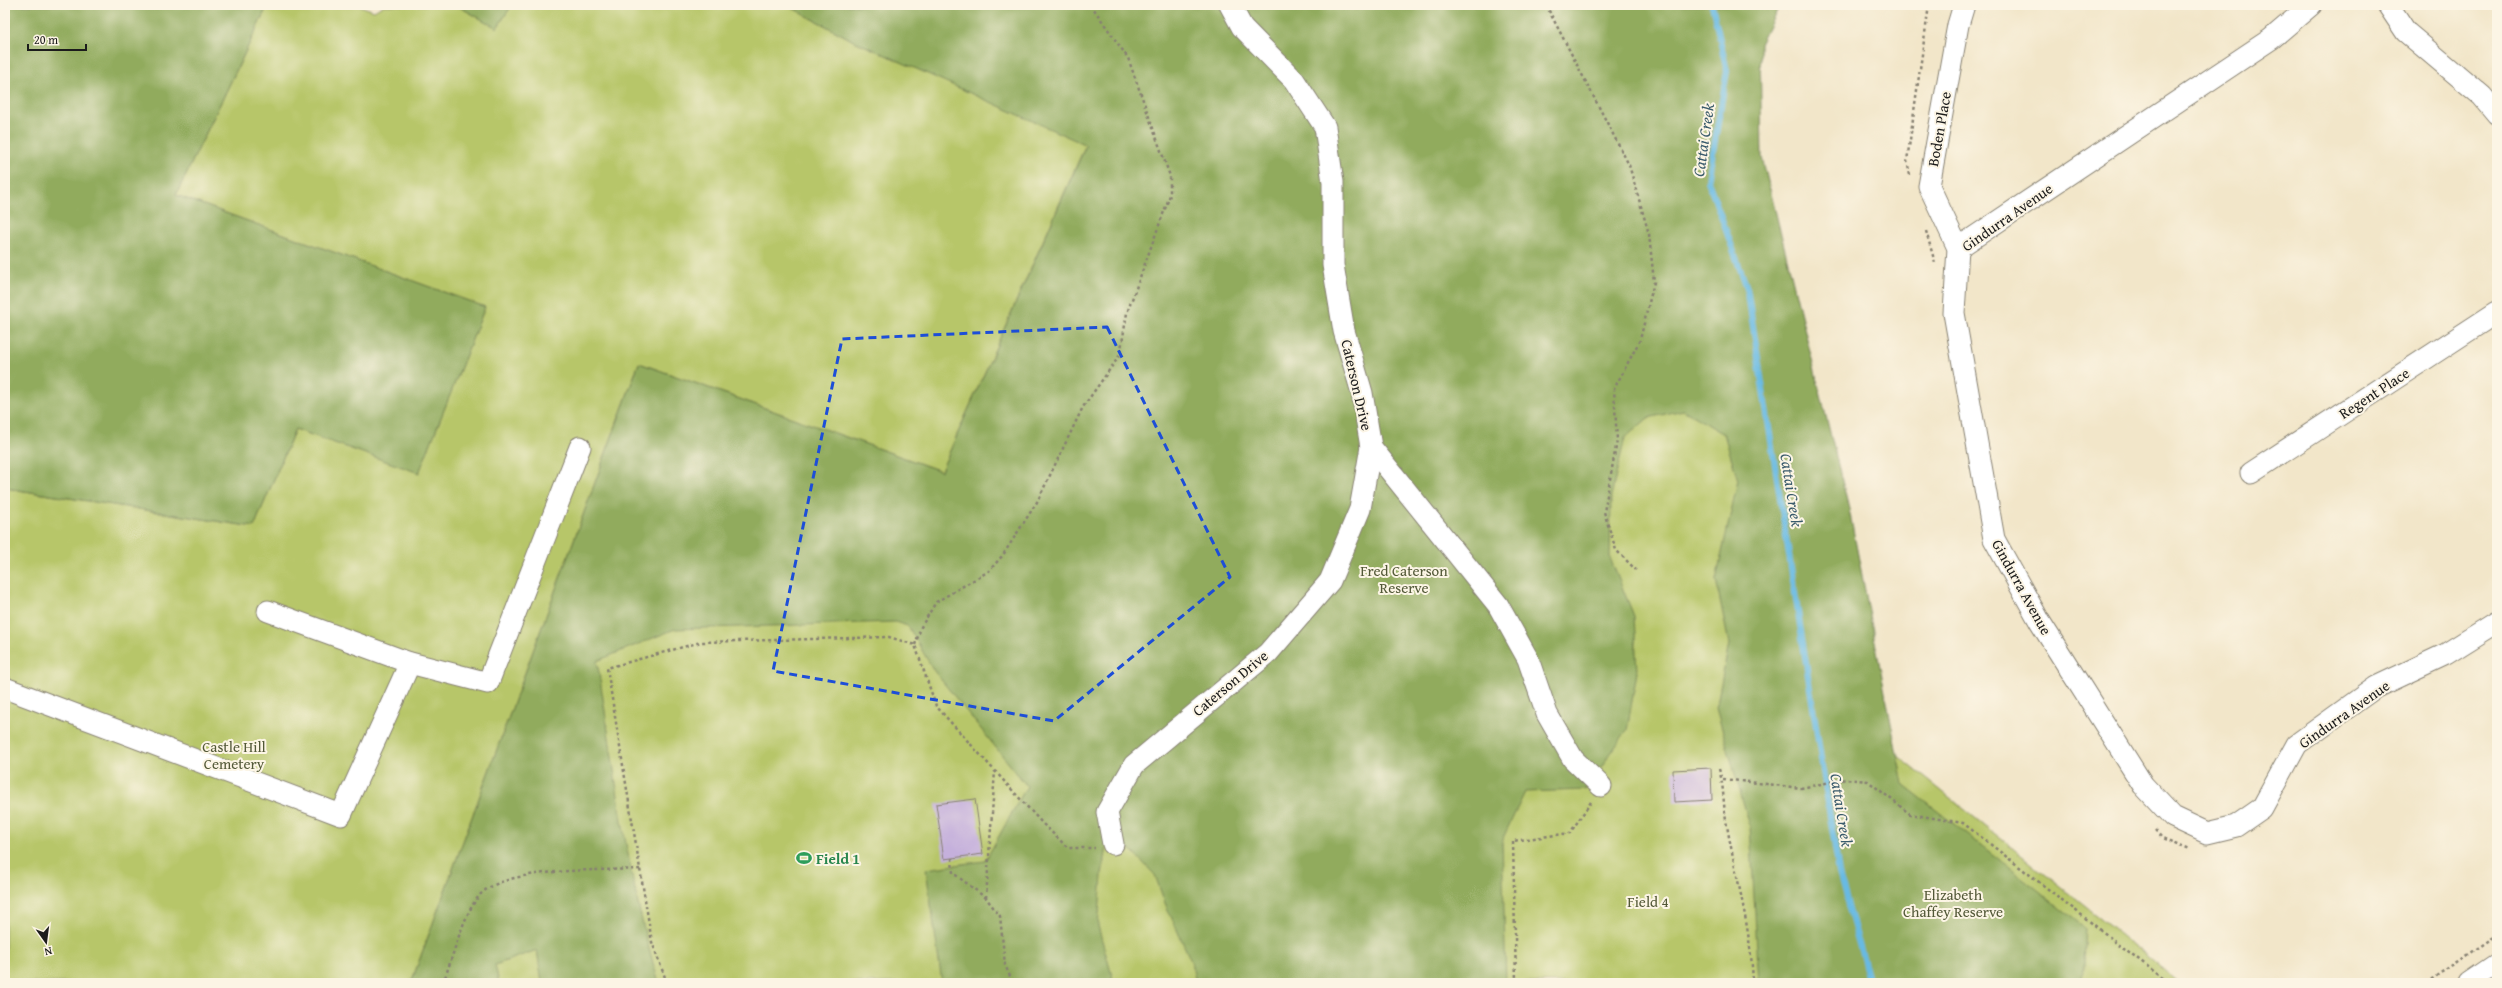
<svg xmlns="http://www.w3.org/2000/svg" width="2502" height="988" viewBox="0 0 2502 988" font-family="'Gentium Book Plus',serif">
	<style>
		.green { fill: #b7c669; stroke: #6a7142 }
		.forest { fill: #91ab5d; stroke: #56643c }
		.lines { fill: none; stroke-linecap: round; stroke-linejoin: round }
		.stream { stroke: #67bae3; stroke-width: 6 }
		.building { fill: #c5b0dc }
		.minor-casing { stroke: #878172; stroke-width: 23 }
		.path { stroke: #878172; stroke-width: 2.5; stroke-dasharray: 3 3; stroke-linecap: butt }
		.minor { stroke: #fff; stroke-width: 21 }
		.marked { fill: none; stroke: #1d4ed8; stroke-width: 3; stroke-dasharray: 8 5; stroke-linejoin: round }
		.labels { text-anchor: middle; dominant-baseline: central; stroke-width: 4; stroke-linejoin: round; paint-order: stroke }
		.street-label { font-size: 15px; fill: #1c1c1c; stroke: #fcf5e5 }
		.park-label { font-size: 15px; fill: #525837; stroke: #fcf5e5 }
		.leisure-label { font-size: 15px; font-weight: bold; fill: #27864d; stroke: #fcf5e5; text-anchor: start }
		.water-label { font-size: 16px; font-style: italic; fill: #3a5b6c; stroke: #fcf5e5 }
	</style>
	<rect width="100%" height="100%" fill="#fcf5e5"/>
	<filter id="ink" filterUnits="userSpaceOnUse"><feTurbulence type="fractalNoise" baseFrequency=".025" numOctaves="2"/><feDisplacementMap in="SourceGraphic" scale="8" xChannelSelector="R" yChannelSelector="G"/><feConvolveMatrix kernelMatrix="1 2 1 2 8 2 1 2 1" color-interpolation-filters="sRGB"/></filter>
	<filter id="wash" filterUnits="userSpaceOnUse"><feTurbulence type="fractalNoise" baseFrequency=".012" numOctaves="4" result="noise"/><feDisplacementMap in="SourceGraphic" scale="16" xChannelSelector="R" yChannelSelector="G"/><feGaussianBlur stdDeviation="0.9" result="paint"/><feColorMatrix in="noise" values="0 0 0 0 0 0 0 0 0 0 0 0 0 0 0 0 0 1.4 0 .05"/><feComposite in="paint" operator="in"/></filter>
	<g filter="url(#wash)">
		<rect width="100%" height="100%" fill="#f2e6c9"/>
		<g class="green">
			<polygon points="268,5 358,5 374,11 384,5 456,5 497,27 512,5 787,5 852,40 1086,144 941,471 639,363 411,983 5,983 5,488 254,527 295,429 419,472 485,307 176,195"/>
			<polygon points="845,5 1601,5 1851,718 2180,983 432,983 628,439 978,567 1141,113"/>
		</g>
		<g class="forest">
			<polygon points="5,5 268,5 176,195 485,307 419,473 295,429 254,527 5,488"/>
			<polygon points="456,5 512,5 497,28"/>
			<path d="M 787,5 L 1780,5 L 1760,44 L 1762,157 L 1849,509 L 1903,784 L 2085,927 L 2082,983 L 1759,983 L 1750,826 L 1716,708 L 1729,644 L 1716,580 L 1738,480 L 1724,434 L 1683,410 L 1648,418 L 1625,438 L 1611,496 L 1610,558 L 1634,616 L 1637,672 L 1627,730 L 1585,790 L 1525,792 L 1502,840 L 1506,983 L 1196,983 L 1191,961 L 1165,903 L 1155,875 L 1131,850 L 1119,844 L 1107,847 L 1102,875 L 1098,926 L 1114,983 L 942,983 L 926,869 L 985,861 L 1027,786 L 934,671 L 908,626 L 895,622 L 675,629 L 597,661 C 615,768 626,878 659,983 L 542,983 L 537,950 L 495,965 L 499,983 L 411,983 L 639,363 L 941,471 L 1086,145 L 852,40 Z"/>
		</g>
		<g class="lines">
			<polyline class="stream" points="1712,5 1727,71 1708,181 1747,288 1839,873 1870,983"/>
		</g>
		<g id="blocks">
			<g class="building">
				<polygon points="1711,768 1712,800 1674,802 1673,770"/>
				<polygon points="975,799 983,854 944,859 936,804"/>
			</g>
		</g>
	</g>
	<g filter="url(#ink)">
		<use href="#blocks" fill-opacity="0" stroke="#878172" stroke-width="1"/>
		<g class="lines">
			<defs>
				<g id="minor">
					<polyline points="1964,5 1958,25 1929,186 1958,248 1954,313 1994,539 2040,622 2143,785 2173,817 2207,833 2236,826 2262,808 2297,744 2376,687 2446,654 2497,622"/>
					<polyline points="2388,5 2406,32 2482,96 2497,114"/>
					<polyline points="1958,248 2271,39 2311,5"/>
					<polyline points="1371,447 1498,605 1528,659 1547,714 1573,759 1601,786"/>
					<polyline points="2251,473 2497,312"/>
					<polyline points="268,611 410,663"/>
					<polyline points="5,688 341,815 410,663 488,683 580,447"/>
					<polyline points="1113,844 1107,812 1134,765 1268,653 1330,581 1360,509 1371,447 1362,393 1344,331 1333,265 1333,182 1325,127 1294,80 1242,27 1230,5"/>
					<polyline points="2469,983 2497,964"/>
				</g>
			</defs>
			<use href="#minor" class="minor-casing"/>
			<g class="path">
				<polyline points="1546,5 1629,165 1649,234 1654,282 1640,340 1614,389 1617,441 1604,512 1616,550 1636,570"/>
				<polyline points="1910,175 1907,161 1929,5"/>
				<polyline points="1926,231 1935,263"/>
				<polyline points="915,645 921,627 936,602 989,571 1003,555 1037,502 1083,407 1120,355 1127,313 1170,195 1170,176 1128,58 1091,5"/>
				<path d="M 1719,769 C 1724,786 1723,803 1726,820 C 1735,874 1751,927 1753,983"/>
				<polyline points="1723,779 1801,788 1846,779 1868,781 1910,814 1963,823 2169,983"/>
				<polyline points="2155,830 2162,838 2190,849"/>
				<polyline points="952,858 953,873 986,898 1000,916 1005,965 1013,983"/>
				<polyline points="986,898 995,771"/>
				<path d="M 443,983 C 453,957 462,917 479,896 C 504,866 602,871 640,869"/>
				<polyline points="667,983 652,942 607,668 701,642 889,637 915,645 936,706 1042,823 1068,848 1095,848"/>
				<polyline points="1516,983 1513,841 1570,833 1591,802"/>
				<polyline points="2427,983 2497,935"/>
			</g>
			<use href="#minor" class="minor"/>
		</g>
	</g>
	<path class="marked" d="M 1107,327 L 1230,577 L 1054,721 L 773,671 L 842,339 Z"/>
	<defs>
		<symbol id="stadium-bare" viewBox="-9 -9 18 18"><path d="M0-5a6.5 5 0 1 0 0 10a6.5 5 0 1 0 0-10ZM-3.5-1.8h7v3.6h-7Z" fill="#2e9e5b" stroke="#fcf5e5" stroke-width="2.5" paint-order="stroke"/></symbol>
	</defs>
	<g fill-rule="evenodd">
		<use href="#stadium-bare" x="793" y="847" width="22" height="22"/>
	</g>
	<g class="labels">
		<g class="street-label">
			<text transform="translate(1939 129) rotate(-80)">Boden Place</text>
			<text transform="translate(2007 217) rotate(-35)">Gindurra Avenue</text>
			<text transform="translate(1357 385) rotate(77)">Caterson Drive</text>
			<text transform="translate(2374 393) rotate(-33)">Regent Place</text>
			<text transform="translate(2022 587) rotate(61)">Gindurra Avenue</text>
			<text transform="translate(1230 683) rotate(-40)">Caterson Drive</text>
			<text transform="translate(2344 714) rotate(-35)">Gindurra Avenue</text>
		</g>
		<g class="park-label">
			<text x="1404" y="570">Fred Caterson<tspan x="1404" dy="17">Reserve</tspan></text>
			<text x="234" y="746">Castle Hill<tspan x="234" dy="17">Cemetery</tspan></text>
			<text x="1953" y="894">Elizabeth<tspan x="1953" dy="17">Chaffey Reserve</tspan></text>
			<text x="1648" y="901">Field 4</text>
		</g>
		<g class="leisure-label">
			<text x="816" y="858">Field 1</text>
		</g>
		<g class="water-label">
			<text transform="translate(1703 140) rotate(-82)">Cattai Creek</text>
			<text transform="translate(1792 490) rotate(81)">Cattai Creek</text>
			<text transform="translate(1842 810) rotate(81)">Cattai Creek</text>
		</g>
	</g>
	<rect width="2502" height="988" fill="none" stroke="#fcf5e5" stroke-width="20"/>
	<g transform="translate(46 942) rotate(166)" stroke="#fcf5e5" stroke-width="3" paint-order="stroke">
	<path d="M0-3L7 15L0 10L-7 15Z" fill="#1c1c1c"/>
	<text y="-6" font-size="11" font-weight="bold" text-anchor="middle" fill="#1c1c1c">N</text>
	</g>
	<path d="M28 44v6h58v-6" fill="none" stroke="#1c1c1c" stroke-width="2"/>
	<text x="34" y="44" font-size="12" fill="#1c1c1c" stroke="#fcf5e5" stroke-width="3" paint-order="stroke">20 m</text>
</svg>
